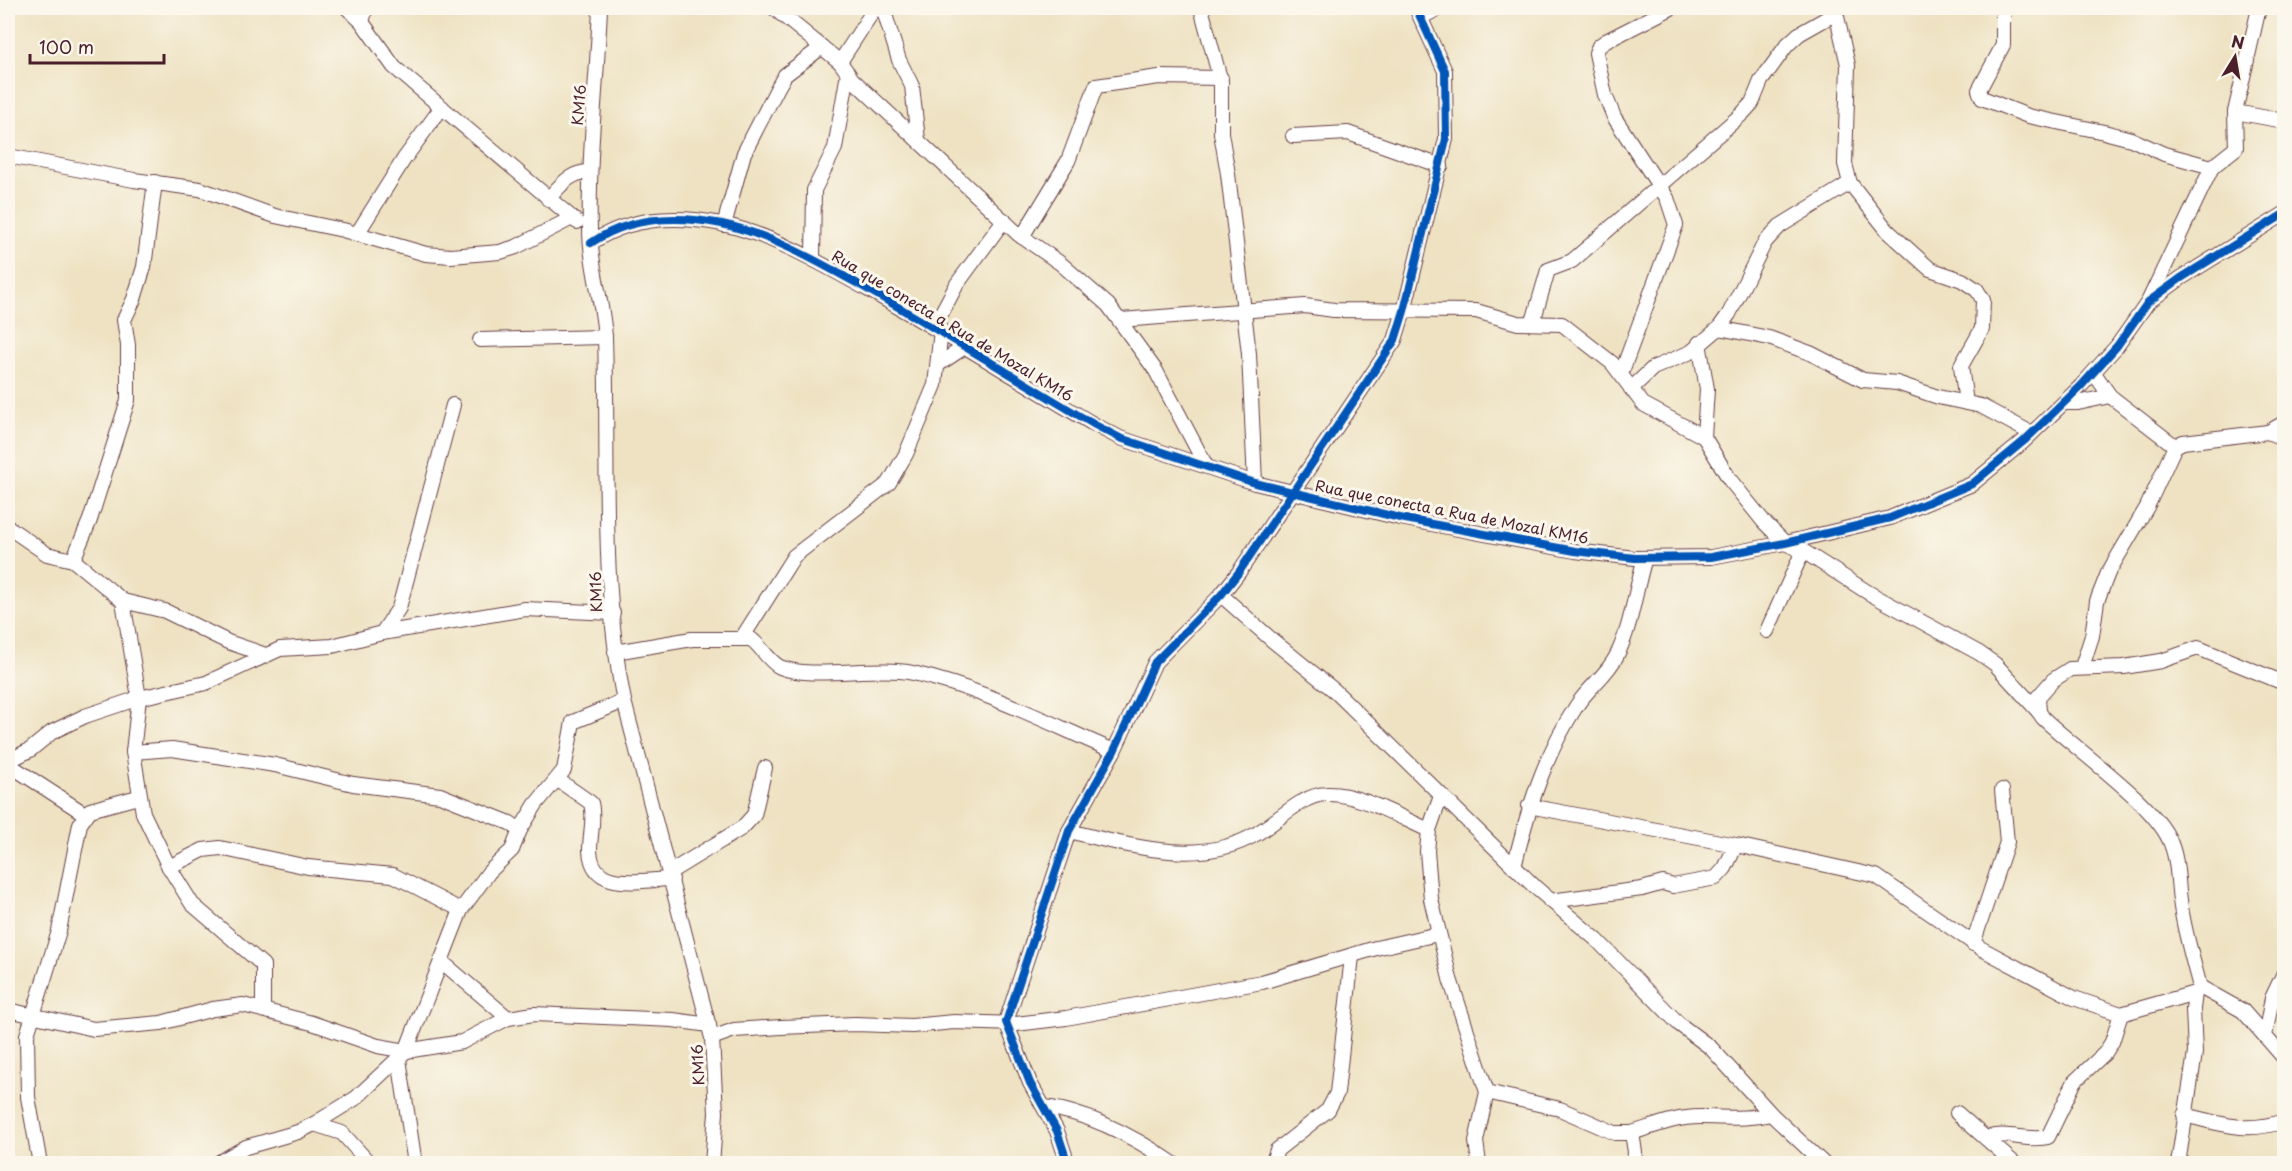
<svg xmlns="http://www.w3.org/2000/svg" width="2292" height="1171" viewBox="0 0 2292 1171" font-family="'Playpen Sans',sans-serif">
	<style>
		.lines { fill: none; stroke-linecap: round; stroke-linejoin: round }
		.minor-casing { stroke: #633c42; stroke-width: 16 }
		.minor { stroke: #fff; stroke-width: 14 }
		.cycleway-casing { stroke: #fbf7ec; stroke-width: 11 }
		.cycleway { stroke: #0057b8; stroke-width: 8 }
		.labels { text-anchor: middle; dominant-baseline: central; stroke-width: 6; stroke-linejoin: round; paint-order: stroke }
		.street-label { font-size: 15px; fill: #4a1f2b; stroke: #fbf7ec }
	</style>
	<rect width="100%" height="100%" fill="#fbf7ec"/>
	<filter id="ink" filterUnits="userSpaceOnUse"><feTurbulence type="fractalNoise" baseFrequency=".0167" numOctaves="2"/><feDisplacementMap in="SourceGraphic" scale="12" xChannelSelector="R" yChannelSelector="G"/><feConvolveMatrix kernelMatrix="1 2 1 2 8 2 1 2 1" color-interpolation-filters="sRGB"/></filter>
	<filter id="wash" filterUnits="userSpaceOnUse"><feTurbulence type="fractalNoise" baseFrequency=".008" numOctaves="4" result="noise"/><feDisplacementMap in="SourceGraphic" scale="24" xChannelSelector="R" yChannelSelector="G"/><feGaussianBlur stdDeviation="1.35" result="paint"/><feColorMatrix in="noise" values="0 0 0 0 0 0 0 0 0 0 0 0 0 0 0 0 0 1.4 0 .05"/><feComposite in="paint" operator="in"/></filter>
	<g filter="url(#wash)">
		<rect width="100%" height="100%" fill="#eee2c2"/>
	</g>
	<g filter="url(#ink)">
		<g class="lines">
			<defs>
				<g id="minor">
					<polyline points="347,8 362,22 394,67 577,222"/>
					<path d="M 600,8 C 597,82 588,156 590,230 C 590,266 603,302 605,338 C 609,458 600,582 624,701 L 712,1038 L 716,1113 L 712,1164"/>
					<polyline points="774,8 840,62 852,79 1018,234 1060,263 1108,305 1156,371 1205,464"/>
					<polyline points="883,8 899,60 912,86 918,140"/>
					<polyline points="1201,8 1221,82 1221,133 1228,174 1249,354 1255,483"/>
					<polyline points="1835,8 1848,65 1845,164 1850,183 1888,231 1930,269 1962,280 1977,290 1983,300 1982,329 1961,366 1966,403"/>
					<polyline points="2006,8 2003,16 2003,45 1979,90 1982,98 2028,116 2104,132 2131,139 2164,154 2212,167"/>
					<polyline points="1422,17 1439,8"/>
					<polyline points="362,22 366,8"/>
					<polyline points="840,62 875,8"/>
					<polyline points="2235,112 2284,121"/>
					<polyline points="1293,136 1348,133 1441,166"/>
					<polyline points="8,156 134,180 200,189 275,216 343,230 426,254 451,256 500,252 516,247 572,218"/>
					<path d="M 548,199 C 561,185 570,172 589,172"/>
					<polyline points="724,225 744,153 778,87 785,75 822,47"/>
					<polyline points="357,234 404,159 442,107"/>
					<polyline points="1022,237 1068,161 1096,86 1159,77 1221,78"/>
					<path d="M 591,243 C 630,216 677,215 722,224 C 773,235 822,264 867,289 C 944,333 1019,380 1095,425 L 1120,438 L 1255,483 L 1400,518 L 1575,551 L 1635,558 L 1711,557 L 1785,543 L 1890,518 L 1972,484 L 2024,441 L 2081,386 L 2117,346 L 2148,302 L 2181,278 L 2284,214"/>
					<polyline points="813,258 814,190 835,148 848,73"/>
					<polyline points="2149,300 2212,167 2236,148 2235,112 2259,8"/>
					<polyline points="1121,320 1305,306 1334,310 1476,311 1518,323 1562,324 1612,363 1643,404 1704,437"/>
					<polyline points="1533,322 1548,270 1572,261 1742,114 1752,103 1761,81 1787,45 1799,34 1836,13"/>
					<polyline points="934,327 957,284 1004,220"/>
					<polyline points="1719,328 1769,338 1810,353 1863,380 1897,383 1938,397 1981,406 2031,433"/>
					<polyline points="480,340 605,337"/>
					<polyline points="1699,343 1707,389 1704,437 1730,480 1764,522 1785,543 1803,551 1869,593 1979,653 1995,664 2039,712"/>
					<polyline points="939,364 966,346"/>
					<polyline points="1621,374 1676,225 1667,198 1614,117 1605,95 1596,53 1599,46 1606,41 1671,8"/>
					<polyline points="1631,389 1653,368 1691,352 1719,328 1729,314 1765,242 1780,226 1850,183"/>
					<polyline points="2064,403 2078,403 2110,396"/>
					<polyline points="2268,432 2284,423"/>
					<polyline points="2175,446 2183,442 2268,432 2284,439"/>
					<polyline points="8,527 47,554 73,560 123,601 165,611 228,642 263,654"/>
					<polyline points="73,560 90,520 128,400 128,345 124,320 134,299 144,267 155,182"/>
					<polyline points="1221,595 1272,640 1335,691 1535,887 1597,940 1679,1024 1711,1048 1771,1114 1824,1164"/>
					<polyline points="123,601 139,698 133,752 143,813 169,867 192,904 263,965 263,1010"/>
					<polyline points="1767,631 1803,551"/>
					<polyline points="382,633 399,608 453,405"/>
					<polyline points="742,638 794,556 889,483 906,454 935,385 941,330"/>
					<path d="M 615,652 L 692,639 L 751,639 C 761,646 769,662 780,667 C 810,680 876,665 913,673 C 984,689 1048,723 1114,751"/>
					<polyline points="2082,667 2092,636 2097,601 2108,573 2147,507 2175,446 2110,396 2094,373"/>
					<polyline points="133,752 172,749 275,765 353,784 440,795 510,823 520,830"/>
					<polyline points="8,761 30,750 52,732 85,716 139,698 206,683 280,649 332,646 382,633 525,609 613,613"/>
					<polyline points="8,764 85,814"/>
					<path d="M 558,780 L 591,803 C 595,818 590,834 590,850 C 592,894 642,879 672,879"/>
					<polyline points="1441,796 1429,830 1427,851 1431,899 1450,979 1487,1092 1476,1141 1479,1164"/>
					<polyline points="1529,806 1736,845 1876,876 1982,949 2074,998 2121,1014 2195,993 2200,987 2243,1011 2284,1058"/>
					<path d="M 1069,831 C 1127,845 1200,868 1256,834 C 1277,822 1301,795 1326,794 C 1357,792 1401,818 1429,830"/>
					<polyline points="169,867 203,850 220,848 308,867 393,875 461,910"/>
					<path d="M 1514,867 C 1528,809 1544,756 1577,705 C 1589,687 1608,674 1617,655 C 1632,625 1635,590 1645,558"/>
					<polyline points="670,872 742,828 754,815 765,768"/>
					<polyline points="1550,901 1642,889 1663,883 1673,886 1716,878 1725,868 1736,845"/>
					<polyline points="1973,944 2007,842 2002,790"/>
					<polyline points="441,961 508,1018"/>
					<path d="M 2200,987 C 2193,960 2185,934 2181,907 C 2177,884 2179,860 2169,839 C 2151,801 2076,750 2043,718 L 2039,712 L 2038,697 L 2053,680 L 2070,669 L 2124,667 L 2161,661 L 2198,648 L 2284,683"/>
					<polyline points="8,1010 94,1029 161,1023 213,1009 243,1005 312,1023 378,1046 406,1051 462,1042 508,1018 534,1014 673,1020 709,1025"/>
					<polyline points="2265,1036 2272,998 2284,973"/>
					<polyline points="712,1038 734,1030 781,1027 855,1024 912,1026 954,1022 1016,1024 1066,1018 1262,982 1376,948 1438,934"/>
					<polyline points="399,1059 415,1164"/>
					<polyline points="1487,1092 1560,1109 1615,1133 1632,1133"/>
					<path d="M 1045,1107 C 1091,1113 1136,1138 1174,1164"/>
					<polyline points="1957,1113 2015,1164"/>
					<path d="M 2184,1115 C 2222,1124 2245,1134 2284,1121"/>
					<polyline points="314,1124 342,1133 370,1164"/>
					<path d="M 1986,1138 C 2007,1131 2027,1142 2048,1137 L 2075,1081 L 2105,1053 L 2112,1042 L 2121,1014"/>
					<polyline points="40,1164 28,1097 27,1035 59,931 80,824 90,810 138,797"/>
					<polyline points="216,1164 246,1147 298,1132 314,1124 356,1098 406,1051 461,910 489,872 512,850 520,830 536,804 564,770 573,722 624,701"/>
					<polyline points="1068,1164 1057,1131 1030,1083 1006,1022 1069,831 1114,751 1155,662 1221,595 1239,572 1395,340 1404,311 1446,139 1445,71 1416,8"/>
					<polyline points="1272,1164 1277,1150 1328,1110 1337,1093 1352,956"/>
					<path d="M 1634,1164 L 1635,1152 L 1632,1133 C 1655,1126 1675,1117 1700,1117 C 1726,1117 1746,1120 1771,1114"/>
					<polyline points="2178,1164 2195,1053 2193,1009 2195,993"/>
				</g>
			</defs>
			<use href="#minor" class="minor-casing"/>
			<use href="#minor" class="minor"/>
			<defs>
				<g id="cycleway">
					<path d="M 591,243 C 630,216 677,215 722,224 C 773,235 822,264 867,289 C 944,333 1019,380 1095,425 L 1120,438 L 1255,483 L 1400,518 L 1575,551 L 1635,558 L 1711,557 L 1785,543 L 1890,518 L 1972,484 L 2024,441 L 2081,386 L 2117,346 L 2148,302 L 2181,278 L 2284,214"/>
					<polyline points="1068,1164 1057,1131 1030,1083 1006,1022 1069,831 1114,751 1155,662 1221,595 1239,572 1395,340 1404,311 1446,139 1445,71 1416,8"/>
				</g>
			</defs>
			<use href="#cycleway" class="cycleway-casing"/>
			<use href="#cycleway" class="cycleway"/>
		</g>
	</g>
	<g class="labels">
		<g class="street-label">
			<text transform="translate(578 105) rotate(-85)">KM16</text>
			<text transform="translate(953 325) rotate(31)">Rua que conecta a Rua de Mozal KM16</text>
			<text transform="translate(1452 511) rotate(11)">Rua que conecta a Rua de Mozal KM16</text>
			<text transform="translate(595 592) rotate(-92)">KM16</text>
			<text transform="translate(697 1065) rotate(-93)">KM16</text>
		</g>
	</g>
	<rect width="2292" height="1171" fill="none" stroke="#fbf7ec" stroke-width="30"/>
	<g transform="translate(2235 57) rotate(11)" stroke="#fbf7ec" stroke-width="4.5" paint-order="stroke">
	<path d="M0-4.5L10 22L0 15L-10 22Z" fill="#4a1f2b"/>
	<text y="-9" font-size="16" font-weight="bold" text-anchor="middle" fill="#4a1f2b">N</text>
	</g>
	<path d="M30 54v9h134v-9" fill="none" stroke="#4a1f2b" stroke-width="3"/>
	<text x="39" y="54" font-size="18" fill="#4a1f2b" stroke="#fbf7ec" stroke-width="4.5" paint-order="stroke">100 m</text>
</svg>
